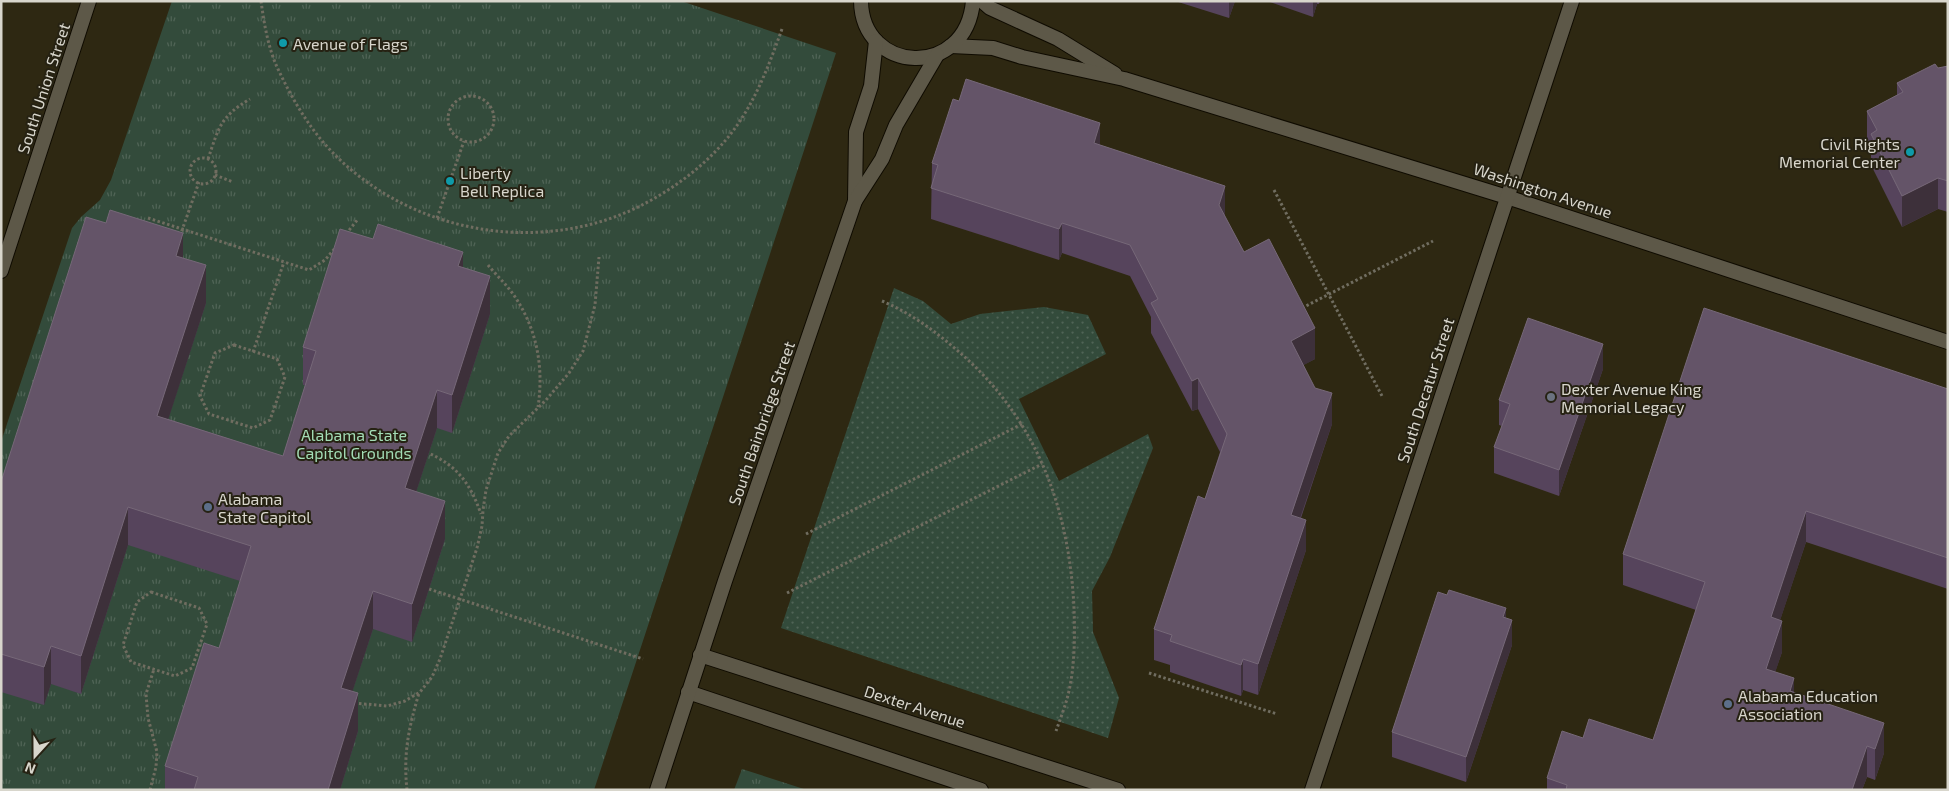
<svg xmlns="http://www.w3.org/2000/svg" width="1949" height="791" viewBox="0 0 1949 791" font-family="'Exo 2',sans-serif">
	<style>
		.built { fill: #2e2812 }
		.grass { fill: url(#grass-dots) }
		.park { fill: url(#park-tufts) }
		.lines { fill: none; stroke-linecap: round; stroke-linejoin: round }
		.minor-casing { stroke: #0f0b01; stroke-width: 16 }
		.tertiary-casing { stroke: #0f0b01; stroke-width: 16 }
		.secondary-casing { stroke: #0f0b01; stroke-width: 16 }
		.path { stroke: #706d60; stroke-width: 3; stroke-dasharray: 2.5 2.5; stroke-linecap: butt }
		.minor { stroke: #5d5848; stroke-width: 14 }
		.tertiary { stroke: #5d5848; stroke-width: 14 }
		.secondary { stroke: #5d5848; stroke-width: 14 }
		.wall { fill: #56445c }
		.shaded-wall { fill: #3d303a }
		.building { fill: #645468; stroke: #766878 }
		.culture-dot { fill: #0f9aa8; stroke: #262213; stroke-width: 2 }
		.worship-dot { fill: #6b7280; stroke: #262213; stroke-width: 2 }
		.service-dot { fill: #5c6f8a; stroke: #262213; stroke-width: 2 }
		.labels { text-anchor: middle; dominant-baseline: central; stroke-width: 4; stroke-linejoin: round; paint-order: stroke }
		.poi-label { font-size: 16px; fill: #d8d6cc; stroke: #262213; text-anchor: start }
		.street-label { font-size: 16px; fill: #d8d6cc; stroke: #262213 }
		.park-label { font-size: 16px; fill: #a3dcb5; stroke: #262213 }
	</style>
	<defs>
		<pattern id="grass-dots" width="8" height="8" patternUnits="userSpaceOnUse" patternTransform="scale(1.25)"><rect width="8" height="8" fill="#334b3b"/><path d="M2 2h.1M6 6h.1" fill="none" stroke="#506456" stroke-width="1.8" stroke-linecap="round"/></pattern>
		<pattern id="park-tufts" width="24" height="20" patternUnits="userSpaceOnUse" patternTransform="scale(1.25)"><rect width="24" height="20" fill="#334b3b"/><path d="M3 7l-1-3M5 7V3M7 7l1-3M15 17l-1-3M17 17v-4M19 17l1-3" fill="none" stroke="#506456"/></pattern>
	</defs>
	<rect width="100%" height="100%" fill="#262213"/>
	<rect class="built" x="1" y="1" width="1947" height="789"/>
	<polygon class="grass" points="894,288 923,301 951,324 980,314 1044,307 1088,315 1106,354 1019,399 1059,481 1148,434 1153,448 1110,557 1092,591 1093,632 1119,698 1108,738 781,628"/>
	<g class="park">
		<polygon points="172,1 681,1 836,53 594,790 1,790 1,442 72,228 81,217 100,200 111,180"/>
		<polygon points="742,769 807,790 734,790"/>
	</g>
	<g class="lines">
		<defs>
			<g id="minor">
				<polyline points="982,1 990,8 1058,39 1115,74"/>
				<polyline points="951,46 993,48 1022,57 1124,79 1507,197"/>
			</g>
			<g id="tertiary">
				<path d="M 861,1 C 862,74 966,80 973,1"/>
				<polyline points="1507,197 1948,342"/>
				<polyline points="855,201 856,132 871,86 876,41"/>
				<polyline points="700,655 1118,790"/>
				<polyline points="688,692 981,790"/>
				<polyline points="657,790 725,581 855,201 882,159 896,125 937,55"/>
			</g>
			<g id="secondary">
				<polyline points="1,271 89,1"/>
				<polyline points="1312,790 1572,1"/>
			</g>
		</defs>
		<use href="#minor" class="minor-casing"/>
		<use href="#tertiary" class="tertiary-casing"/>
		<use href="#secondary" class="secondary-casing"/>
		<g class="path">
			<path d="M 261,1 C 264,23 268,47 277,67 C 292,99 310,130 335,155 C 413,233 537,255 636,208 C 673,190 708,164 733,131 C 756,100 769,65 782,29"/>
			<circle cx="471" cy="119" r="23"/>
			<circle cx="203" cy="171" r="13"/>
			<path d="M 208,159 C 219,127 220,117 250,99"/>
			<polyline points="215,175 233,182"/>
			<polyline points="1274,190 1382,396"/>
			<polyline points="148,218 309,270 325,260 336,247"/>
			<polyline points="437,218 464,141"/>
			<polyline points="346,234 358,219"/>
			<polyline points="180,236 199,182"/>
			<path d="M 488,265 C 496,275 506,284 513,294 C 537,328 544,367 538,407"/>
			<path d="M 882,301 C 908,312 931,328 952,346 C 1034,413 1069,504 1074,608 C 1075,637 1075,670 1067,699 C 1064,709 1060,720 1056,731"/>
			<polyline points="1302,308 1433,241"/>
			<polygon points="234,345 277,359 285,377 270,420 253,428 209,414 200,396 215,353"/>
			<polyline points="253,352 284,262"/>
			<path d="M 426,452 C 457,465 470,483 481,514"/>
			<polyline points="806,534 1022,424"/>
			<polyline points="429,589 643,659"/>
			<polygon points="151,592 199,608 207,624 192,668 175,676 131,662 123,645 137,602"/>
			<polyline points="787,593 1042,464"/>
			<polyline points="1149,673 1277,714"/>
			<polyline points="354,703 387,706 405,701 420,692 432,677 440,659 477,548 482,526 483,510 486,490 498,453 509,436 546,400 569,373 583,351 595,305 599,257"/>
			<polyline points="150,790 156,767 157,752 148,718 146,694 154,669"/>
			<path d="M 407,790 C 403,753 409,727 419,693"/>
		</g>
		<use href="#minor" class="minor"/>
		<use href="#tertiary" class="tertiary"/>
		<use href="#secondary" class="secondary"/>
	</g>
	<g class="wall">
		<polygon points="1175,1 1235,1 1229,18"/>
		<polygon points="1267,1 1320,1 1319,4 1317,4 1313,17"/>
		<polygon points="1948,66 1948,212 1938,209 1902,227 1871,165 1871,149 1867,142 1867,111 1897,95 1897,83 1938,68"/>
		<polygon points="1100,145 1225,217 1244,252 1315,359 1303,365 1332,424 1301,518 1306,550 1258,695 1243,690 1241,696 1170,672 1170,665 1154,660 1154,629 1205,499 1220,452 1198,409 1192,411 1151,333 1151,317 1130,276 1062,253 1059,260 931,219 932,163"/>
		<polygon points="183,258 206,303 168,419 283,456 305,385 303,385 303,347 463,267 490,314 452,433 437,428 416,492 445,539 412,642 373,629 352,692 358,731 340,790 165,790 165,766 219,648 240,581 128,545 81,694 51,684 44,705 1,692 1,482"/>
		<polygon points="1603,369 1559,496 1494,473 1494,447 1502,426 1499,425 1499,400"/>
		<polygon points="1948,389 1948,589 1806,542 1780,620 1782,652 1775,672 1794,693 1884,753 1875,780 1867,777 1862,790 1547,790 1547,778 1583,738 1653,740 1696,610 1623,585 1623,554"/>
		<polygon points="1506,618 1512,645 1466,782 1392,757 1392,732"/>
	</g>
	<g class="shaded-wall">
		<polygon points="1229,1 1235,1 1229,18"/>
		<polygon points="1313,1 1317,1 1317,4 1313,17"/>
		<polygon points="1100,123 1100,154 1094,143"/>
		<polygon points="1938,178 1938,209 1902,227 1902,196"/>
		<polygon points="1225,186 1225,217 1219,205"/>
		<polygon points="1062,223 1062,253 1059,260 1059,229"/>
		<polygon points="183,233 183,271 176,256"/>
		<polygon points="463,252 463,290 458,266"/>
		<polygon points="206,265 206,303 157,454 157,416"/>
		<polygon points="490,276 490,314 452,433 452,395"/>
		<polygon points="1315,328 1315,359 1291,372 1291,341"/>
		<polygon points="1603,344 1603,369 1559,496 1559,470"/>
		<polygon points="1198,378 1198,409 1192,411 1192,381"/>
		<polygon points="437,390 437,428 405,526 405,488"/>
		<polygon points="1332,393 1332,424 1291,545 1291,515"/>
		<polygon points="445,501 445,539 412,642 412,604"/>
		<polygon points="128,507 128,545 81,694 81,656"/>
		<polygon points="1806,511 1806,542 1771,648 1771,617"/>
		<polygon points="1306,520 1306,550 1258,695 1258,664"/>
		<polygon points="373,591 373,629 341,726 341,688"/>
		<polygon points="1506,608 1506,633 1503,617"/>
		<polygon points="1512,620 1512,645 1466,782 1466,757"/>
		<polygon points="1782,621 1782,652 1766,700 1766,669"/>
		<polygon points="51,646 51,684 44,705 44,667"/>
		<polygon points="1243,659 1243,690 1241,696 1241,665"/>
		<polygon points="1794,678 1794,709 1790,691"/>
		<polygon points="358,693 358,731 340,790 328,790"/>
		<polygon points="1884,723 1884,753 1875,780 1875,749"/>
		<polygon points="1867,746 1867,777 1862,790 1852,790"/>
	</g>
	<g class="building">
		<polygon points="1935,64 1938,68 1948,66 1948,181 1938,178 1902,196 1871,134 1877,130 1867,111 1903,92 1897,83"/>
		<polygon points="966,79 1100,123 1094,143 1225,186 1219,205 1244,252 1269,239 1315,328 1291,341 1315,388 1332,393 1291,515 1306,520 1258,664 1243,659 1241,665 1170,641 1172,635 1154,629 1198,496 1205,499 1227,434 1198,378 1192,381 1151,303 1158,299 1130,245 1062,223 1059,229 931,188 938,165 932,163 953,99 959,101"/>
		<polygon points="110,210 183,233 176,256 206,265 157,416 283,456 316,351 303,347 340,229 373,239 378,224 463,252 458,266 490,276 452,395 437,390 405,488 445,501 412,604 373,591 341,688 358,693 328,790 194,790 198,777 165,766 204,643 219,648 251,546 128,507 81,656 51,646 44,667 1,654 1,482 86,217 106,223"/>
		<polygon points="1704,308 1948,389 1948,558 1806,511 1771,617 1782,621 1766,669 1794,678 1790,691 1884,723 1875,749 1867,746 1852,790 1566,790 1567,785 1547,778 1562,731 1583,738 1589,719 1653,740 1705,582 1623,554"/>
		<polygon points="1528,318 1603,344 1559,470 1494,447 1510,404 1499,400"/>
		<polygon points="1449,590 1506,608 1503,617 1512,620 1466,757 1392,732 1438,592 1447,595"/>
	</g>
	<g class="culture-dot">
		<circle cx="283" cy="43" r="5"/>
		<circle cx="1910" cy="152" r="5"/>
		<circle cx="450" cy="181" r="5"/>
	</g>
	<circle class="worship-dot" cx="1551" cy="397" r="5"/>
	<g class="service-dot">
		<circle cx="208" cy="507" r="5"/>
		<circle cx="1728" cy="704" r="5"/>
	</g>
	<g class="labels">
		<g class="poi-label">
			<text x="293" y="43">Avenue of Flags</text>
			<text x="1900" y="143" text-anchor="end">Civil Rights<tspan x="1900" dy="18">Memorial Center</tspan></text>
			<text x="460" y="172">Liberty<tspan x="460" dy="18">Bell Replica</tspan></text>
			<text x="1561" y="388">Dexter Avenue King<tspan x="1561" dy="18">Memorial Legacy</tspan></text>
			<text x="218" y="498">Alabama<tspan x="218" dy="18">State Capitol</tspan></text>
			<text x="1738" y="695">Alabama Education<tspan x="1738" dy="18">Association</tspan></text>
		</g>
		<g class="street-label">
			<text transform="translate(43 88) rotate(-72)">South Union Street</text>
			<text transform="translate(1543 190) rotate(18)">Washington Avenue</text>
			<text transform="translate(1425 390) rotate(-72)">South Decatur Street</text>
			<text transform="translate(761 423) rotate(-71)">South Bainbridge Street</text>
			<text transform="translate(915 706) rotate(18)">Dexter Avenue</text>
		</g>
		<g class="park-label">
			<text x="354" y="434">Alabama State<tspan x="354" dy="18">Capitol Grounds</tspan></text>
		</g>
	</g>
	<rect width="1949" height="791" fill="none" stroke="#d8d6cc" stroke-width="5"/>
	<g transform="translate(35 756) rotate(201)" stroke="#262213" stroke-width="4" paint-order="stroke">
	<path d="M0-4L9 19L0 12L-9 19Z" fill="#d8d6cc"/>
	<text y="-8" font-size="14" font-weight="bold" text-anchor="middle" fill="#d8d6cc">N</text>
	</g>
</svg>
